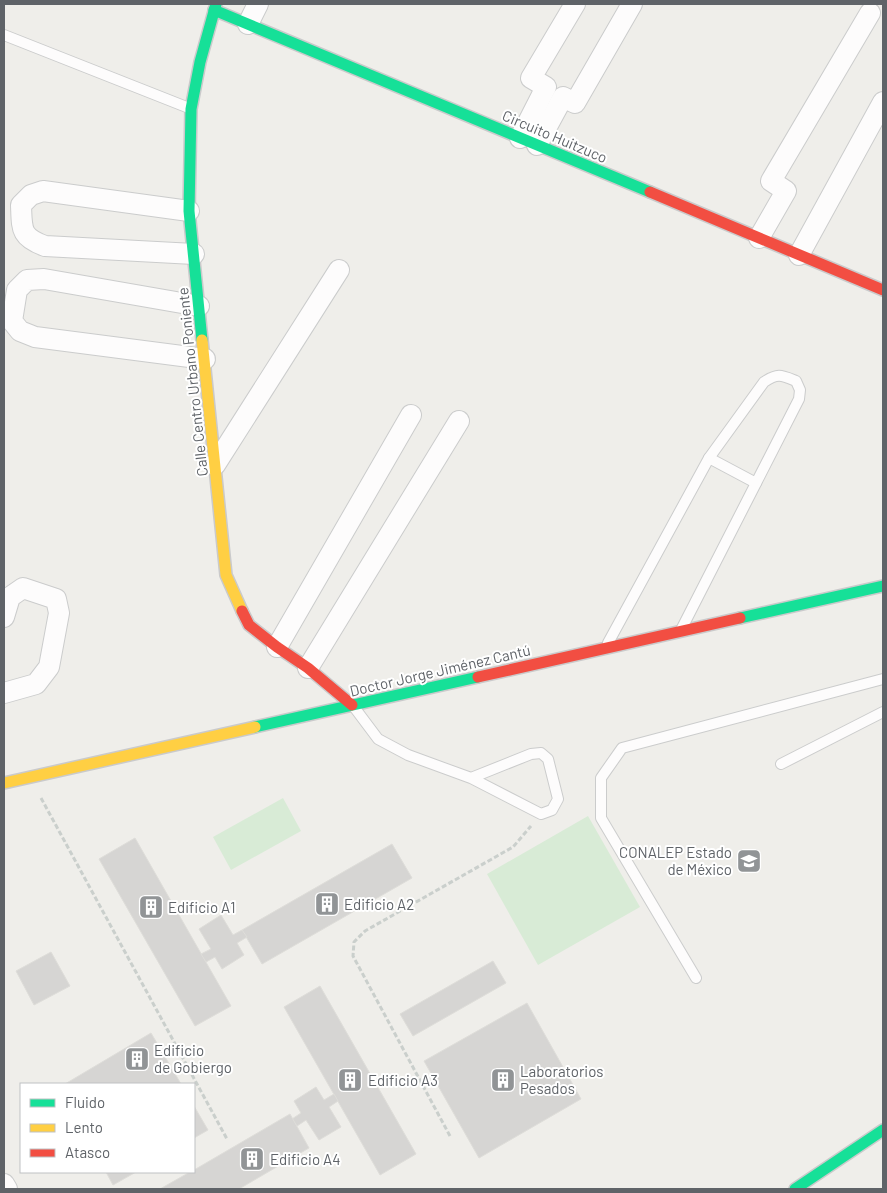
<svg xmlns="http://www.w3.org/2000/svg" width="887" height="1193" viewBox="0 0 887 1193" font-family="Barlow,sans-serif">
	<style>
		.green { fill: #d8ebd6 }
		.building { fill: #d6d5d3; stroke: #deddd9 }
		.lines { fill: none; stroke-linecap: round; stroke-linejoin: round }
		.lane-casing { stroke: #cbcccc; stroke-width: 12 }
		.street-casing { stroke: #cbcccc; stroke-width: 22 }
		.fast-casing { stroke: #cacacb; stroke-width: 14 }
		.slow-casing { stroke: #cacacb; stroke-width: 14 }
		.jam-casing { stroke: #cacacb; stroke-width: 14 }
		.path { stroke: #cacfcc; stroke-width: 3; stroke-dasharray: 5 2.5; stroke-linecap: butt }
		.lane { stroke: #fdfcfc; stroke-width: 10 }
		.street { stroke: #fdfcfc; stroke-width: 20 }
		.fast { stroke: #16e098; stroke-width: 11 }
		.slow { stroke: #ffcf43; stroke-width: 11 }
		.jam { stroke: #f24e42; stroke-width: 11 }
		.labels { text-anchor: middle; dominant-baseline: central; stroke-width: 4; stroke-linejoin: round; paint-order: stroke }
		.street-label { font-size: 15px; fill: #5f6368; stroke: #fff }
		.poi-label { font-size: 15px; fill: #5f6368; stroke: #fff; text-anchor: start }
	</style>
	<rect width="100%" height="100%" fill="#efeeea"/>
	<g class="green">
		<polygon points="283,798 301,831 231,870 213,837"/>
		<polygon points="588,816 640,907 538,965 487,874"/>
	</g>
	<g class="building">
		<polygon points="135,838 231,1006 195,1026 99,859"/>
		<polygon points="392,844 412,878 262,964 242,930"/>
		<polygon points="221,915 233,935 242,930 247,937 237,943 244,955 222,969 215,957 206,962 201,954 211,949 199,929"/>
		<polygon points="51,952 70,986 34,1005 16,971"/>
		<polygon points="493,961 506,983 413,1036 400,1014"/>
		<polygon points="320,986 416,1154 380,1175 284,1007"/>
		<polygon points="527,1003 581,1099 479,1158 424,1061"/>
		<polygon points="151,1033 181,1084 65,1084"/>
		<polygon points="316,1087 324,1100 334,1094 338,1101 329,1107 341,1127 319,1140 306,1120 297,1126 292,1119 301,1113 294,1101"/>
		<polygon points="194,1106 208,1130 194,1138"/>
		<polygon points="290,1114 309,1148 239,1189 160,1189 190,1172 194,1172 194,1170"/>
		<polygon points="106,1172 136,1172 113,1185"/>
	</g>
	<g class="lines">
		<defs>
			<g id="lane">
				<polyline points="4,35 189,108"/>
				<polyline points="709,458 756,483"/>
				<path d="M 608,643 L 709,458 L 764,382 C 778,373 781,375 796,381 L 800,390 L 799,399 L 682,628"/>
				<polyline points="354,707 378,739 408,755 471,778 541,814 552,810 558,799 548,759 541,753 531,754 471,778"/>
				<polyline points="781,764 883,712"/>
				<polyline points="696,978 601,818 601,778 622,748 883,679"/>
			</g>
			<g id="street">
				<polyline points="248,24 258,4"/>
				<polyline points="520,138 546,87 531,78 575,4"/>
				<polyline points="537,145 563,97 575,103 632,4"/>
				<path d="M 189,211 L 43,191 L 31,195 L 21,205 C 22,229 20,237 45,246 L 194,254"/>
				<polyline points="759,238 786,191 771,181 870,13"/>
				<polyline points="799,255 883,102"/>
				<polyline points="199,306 44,279 27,280 17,290 12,321 20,331 35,337 205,359"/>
				<polyline points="215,465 339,270"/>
				<polyline points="4,617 10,597 23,588 56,599 59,613 49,667 36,684 4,693"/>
				<polyline points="277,647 411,415"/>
				<polyline points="308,668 459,421"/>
				<polyline points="4,1184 7,1189"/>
			</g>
			<g id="fast">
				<polyline points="214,10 650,192"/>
				<polyline points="202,340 189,211 191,109 200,62 216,4"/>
				<polyline points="740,618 883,586"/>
				<polyline points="255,727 478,677"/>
				<polyline points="795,1189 883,1130"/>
			</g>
			<g id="slow">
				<polyline points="202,340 226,575 242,611"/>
				<polyline points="4,783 255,727"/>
			</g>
			<g id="jam">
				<polyline points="650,192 883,290"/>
				<polyline points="242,611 249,625 277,647 308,668 352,705"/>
				<polyline points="478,677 740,618"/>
			</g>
		</defs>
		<use href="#lane" class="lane-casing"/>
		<use href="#street" class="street-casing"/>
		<use href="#fast" class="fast-casing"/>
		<use href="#slow" class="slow-casing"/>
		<use href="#jam" class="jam-casing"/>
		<g class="path">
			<polyline points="41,798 227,1139"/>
			<polyline points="450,1136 353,956 354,942 365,931 513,847 531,826"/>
		</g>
		<use href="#lane" class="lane"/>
		<use href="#street" class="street"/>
		<use href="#fast" class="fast"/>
		<use href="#slow" class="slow"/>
		<use href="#jam" class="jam"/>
	</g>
	<defs>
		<symbol id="school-square" viewBox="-11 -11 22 22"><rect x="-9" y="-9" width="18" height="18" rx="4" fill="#919496" stroke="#fff"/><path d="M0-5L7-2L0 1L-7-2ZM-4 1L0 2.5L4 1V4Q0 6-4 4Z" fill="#fff"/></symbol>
		<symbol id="building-square" viewBox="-11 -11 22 22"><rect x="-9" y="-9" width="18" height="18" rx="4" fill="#919496" stroke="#fff"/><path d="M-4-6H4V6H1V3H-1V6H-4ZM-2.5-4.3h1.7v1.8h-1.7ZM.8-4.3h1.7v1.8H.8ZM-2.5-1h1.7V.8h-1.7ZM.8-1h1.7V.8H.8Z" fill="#fff"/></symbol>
	</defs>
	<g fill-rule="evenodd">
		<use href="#school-square" x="735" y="847" width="28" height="28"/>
		<use href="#building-square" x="313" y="890" width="28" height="28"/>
		<use href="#building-square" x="137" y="893" width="28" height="28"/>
		<use href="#building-square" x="123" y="1045" width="28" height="28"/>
		<use href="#building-square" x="336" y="1066" width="28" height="28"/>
		<use href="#building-square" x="489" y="1066" width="28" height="28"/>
		<use href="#building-square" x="238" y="1145" width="28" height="28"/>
	</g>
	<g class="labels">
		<g class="street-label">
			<text transform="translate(555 136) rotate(23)">Circuito Huitzuco</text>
			<text transform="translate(192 382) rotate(-96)">Calle Centro Urbano Poniente</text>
			<text transform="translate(440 670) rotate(-13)">Doctor Jorge Jiménez Cantú</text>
		</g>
		<g class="poi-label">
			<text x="732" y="852" text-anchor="end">CONALEP Estado<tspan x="732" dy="17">de México</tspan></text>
			<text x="344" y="904">Edificio A2</text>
			<text x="168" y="907">Edificio A1</text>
			<text x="154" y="1050">Edificio<tspan x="154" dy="17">de Gobiergo</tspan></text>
			<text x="520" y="1071">Laboratorios<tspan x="520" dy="17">Pesados</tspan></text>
			<text x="368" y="1080">Edificio A3</text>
			<text x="270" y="1159">Edificio A4</text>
		</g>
	</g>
	<rect width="887" height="1193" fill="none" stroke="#5f6368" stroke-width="10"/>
	<rect x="20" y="1083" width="175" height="90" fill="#ffffff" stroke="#bfc1c3"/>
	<rect x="30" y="1099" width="25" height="8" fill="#16e098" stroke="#bfc1c3"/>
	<text x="65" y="1108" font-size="15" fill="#5f6368">Fluido</text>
	<rect x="30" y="1124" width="25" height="8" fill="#ffcf43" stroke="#bfc1c3"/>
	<text x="65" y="1133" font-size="15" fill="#5f6368">Lento</text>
	<rect x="30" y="1149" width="25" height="8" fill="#f24e42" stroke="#bfc1c3"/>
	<text x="65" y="1158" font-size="15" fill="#5f6368">Atasco</text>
</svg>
